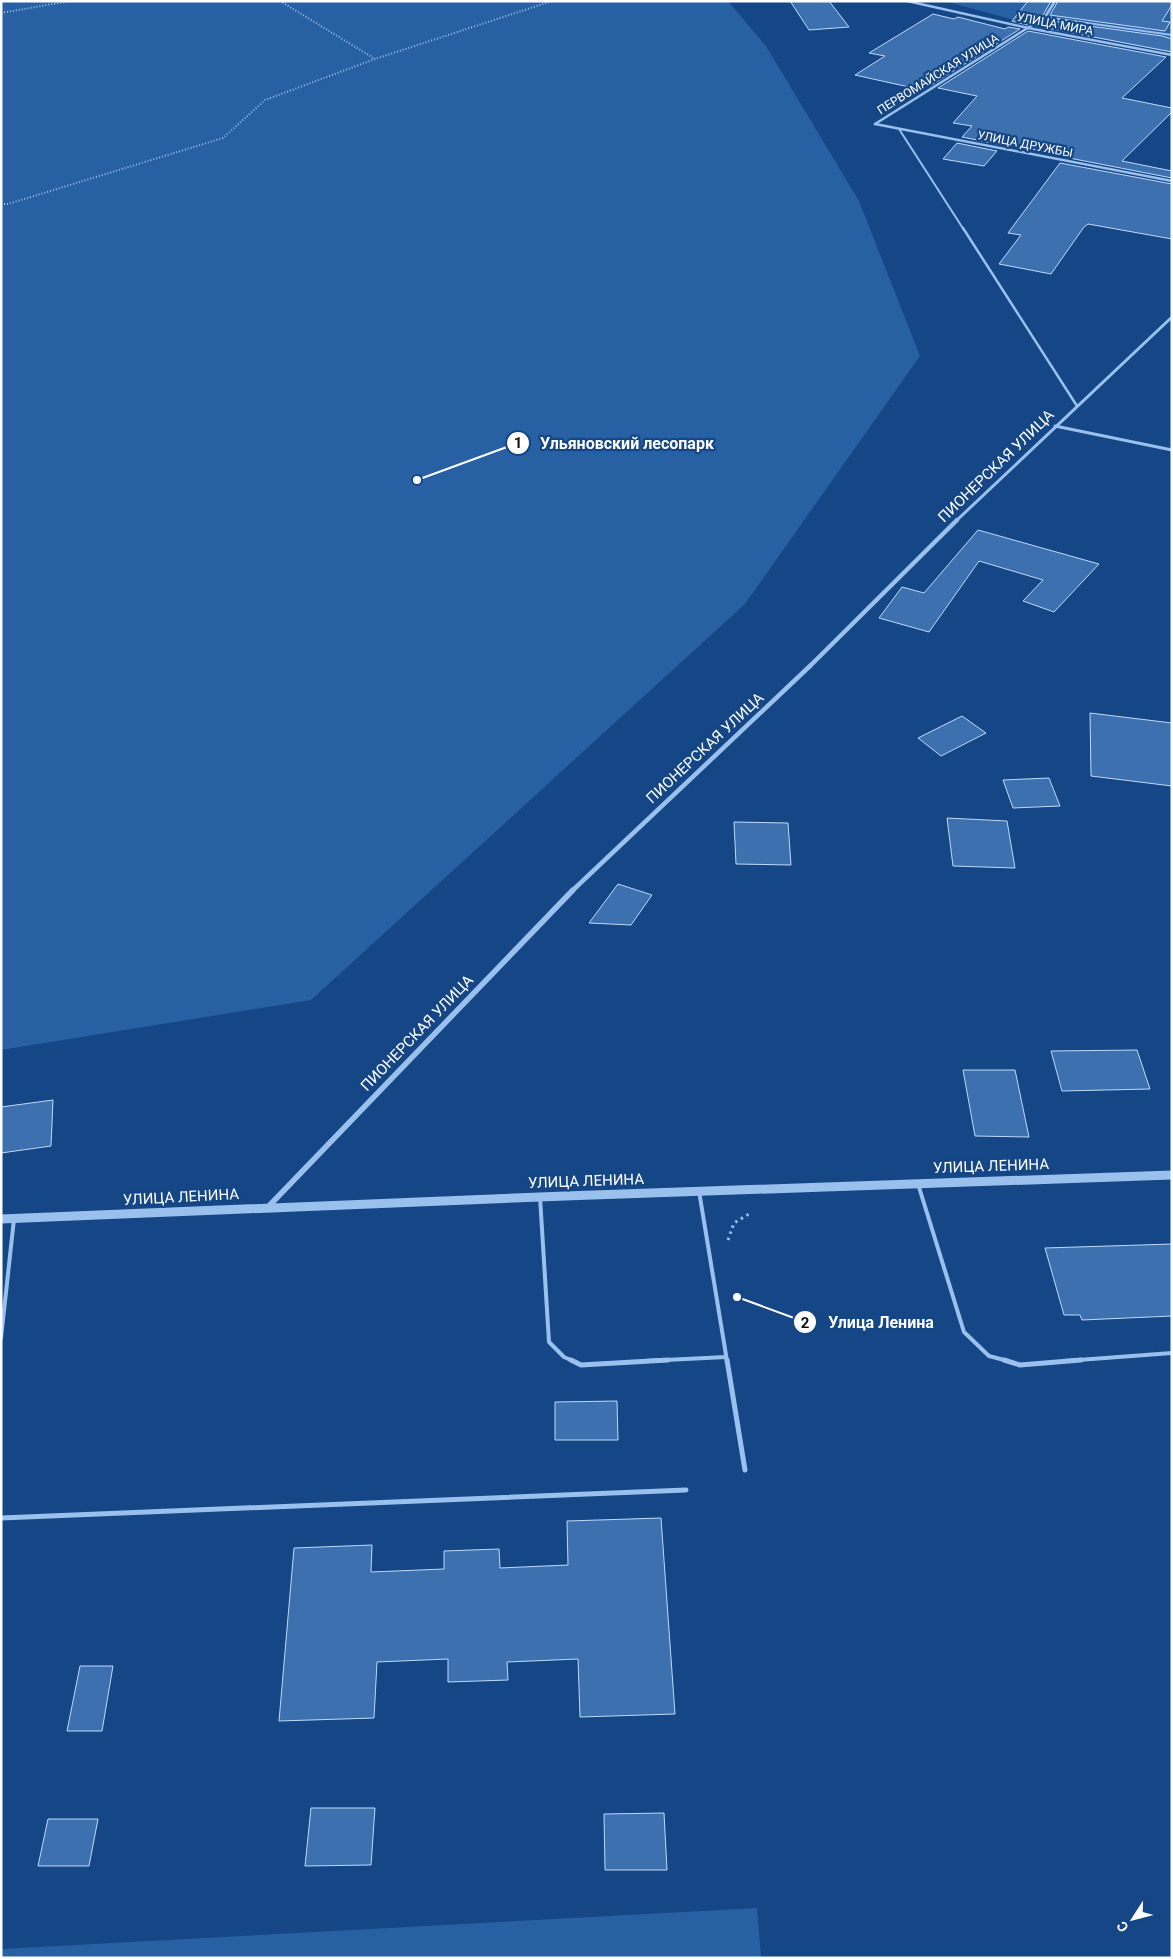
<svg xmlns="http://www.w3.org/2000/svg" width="1173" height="1959" viewBox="0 0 1173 1959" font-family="Roboto,sans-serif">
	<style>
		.green { fill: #2860a4 }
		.building { fill: #3d70af; stroke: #c0dafa }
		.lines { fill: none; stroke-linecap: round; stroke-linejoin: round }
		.path-far1 { stroke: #9ac0ee; stroke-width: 2; stroke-dasharray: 1 2; stroke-linecap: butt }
		.path { stroke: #9ac0ee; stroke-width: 3; stroke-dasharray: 2.5 4; stroke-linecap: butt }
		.service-far3 { stroke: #9ac0ee; stroke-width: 2 }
		.service-far2 { stroke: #9ac0ee; stroke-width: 2.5 }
		.service-far1 { stroke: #9ac0ee; stroke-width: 4 }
		.service { stroke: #9ac0ee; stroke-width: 5 }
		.minor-far3 { stroke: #9ac0ee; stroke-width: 2.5 }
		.minor-far2 { stroke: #9ac0ee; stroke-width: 3 }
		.minor-far1 { stroke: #9ac0ee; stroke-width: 4.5 }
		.minor { stroke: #9ac0ee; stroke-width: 5.5 }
		.tertiary { stroke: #9ac0ee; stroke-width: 9 }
		.labels { text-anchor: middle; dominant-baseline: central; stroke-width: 4.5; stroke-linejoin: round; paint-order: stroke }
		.far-street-label { font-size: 12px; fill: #fff; stroke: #154685 }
		.street-label { font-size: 15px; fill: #fff; stroke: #154685 }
		.leader { fill: none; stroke: #fff; stroke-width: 2 }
		.callout-dot { fill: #fff; stroke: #154685; stroke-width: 2 }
		.mark-label { font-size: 15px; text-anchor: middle; font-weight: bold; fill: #111 }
		.callout-label { font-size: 16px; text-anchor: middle; font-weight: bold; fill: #fff; stroke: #154685; stroke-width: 4.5; stroke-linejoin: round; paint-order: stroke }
	</style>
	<rect width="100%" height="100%" fill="#154685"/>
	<g class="green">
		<polygon points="1,1 728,1 766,46 859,201 920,356 745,604 311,1000 1,1050"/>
		<polygon points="944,1 1172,1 1172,53 1036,26"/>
		<polygon points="757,1908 761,1958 1,1958 1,1949"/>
	</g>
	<g class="building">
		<polygon points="790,1 829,1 849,27 809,30"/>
		<polygon points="1028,1 1051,1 1043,15 1027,25 1012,21"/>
		<polygon points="1058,1 1172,1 1172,5 1162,21 1170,22 1165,31 1050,15"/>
		<polygon points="933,14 954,19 958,17 1005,29 1008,27 1020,29 930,86 915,83 909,87 855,75 885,56 869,53"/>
		<polygon points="1046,20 1162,36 1172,39 1172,52 1036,26"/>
		<polygon points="1028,31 1166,57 1122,98 1172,108 1172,112 1122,161 1172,171 1172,178 1064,157 1065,156 1003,143 1002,145 962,137 972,126 953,123 977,96 938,88"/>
		<polygon points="957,143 997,151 984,166 943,159"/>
		<polygon points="1060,163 1172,184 1172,239 1088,224 1084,227 1051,274 999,264 1021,235 1008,233"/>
		<polygon points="978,530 1099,564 1054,612 1023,601 1043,580 979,561 929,632 879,618 902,587 924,593"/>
		<polygon points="1090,713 1172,723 1172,786 1091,776"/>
		<polygon points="962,716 986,733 941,756 918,738"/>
		<polygon points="1049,778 1060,806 1013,808 1003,780"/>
		<polygon points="947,818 1007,821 1015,868 953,866"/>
		<polygon points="734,822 788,823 791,865 736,864"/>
		<polygon points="618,884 652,895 631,925 589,923"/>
		<polygon points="1137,1050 1150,1089 1062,1091 1051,1051"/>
		<polygon points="963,1070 1015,1070 1029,1137 975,1136"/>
		<polygon points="53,1100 51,1146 1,1153 1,1107"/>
		<polygon points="1172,1244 1172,1316 1082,1320 1080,1315 1064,1315 1045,1248"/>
		<polygon points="617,1401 618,1440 555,1440 555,1402"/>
		<polygon points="661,1518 675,1714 580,1717 578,1659 507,1662 508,1680 448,1682 448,1659 377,1662 374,1718 279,1721 294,1548 372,1545 371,1572 444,1569 444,1551 499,1549 500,1568 568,1565 567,1521"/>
		<polygon points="80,1666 113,1666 102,1731 67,1731"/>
		<polygon points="311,1808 375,1808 371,1865 305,1866"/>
		<polygon points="664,1813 667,1870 605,1870 604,1814"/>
		<polygon points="48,1819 98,1819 89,1866 38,1866"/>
	</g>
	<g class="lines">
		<g class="path-far1">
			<polyline points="280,1 375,59"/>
			<polyline points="1,13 70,1"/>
			<polyline points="1,204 8,204 223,138 265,100 375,59 552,1"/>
		</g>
		<polyline class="path" points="728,1240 734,1223 749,1214"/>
		<g class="service-far3">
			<polyline points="1045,17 1172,35"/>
			<polyline points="899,129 964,230"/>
		</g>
		<polyline class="service-far2" points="963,228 1077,406"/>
		<g class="service-far1">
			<polyline points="918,1184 964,1332 989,1356 1008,1361"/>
			<polyline points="699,1191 727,1361"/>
			<polyline points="540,1197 549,1342 564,1357 573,1361"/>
			<polyline points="1,1338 14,1219"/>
			<polyline points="645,1361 726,1357"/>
			<polyline points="1065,1361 1172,1353"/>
		</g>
		<g class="service">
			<polyline points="571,1360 581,1365 668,1360"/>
			<polyline points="727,1360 745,1470"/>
			<polyline points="1004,1360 1020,1365 1081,1360"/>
			<polyline points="1,1518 686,1490"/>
		</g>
		<g class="minor-far3">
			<polyline points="907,1 1028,28 1172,55"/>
			<polyline points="875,124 1172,181"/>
			<polyline points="875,124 1045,17 1055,1"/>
		</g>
		<g class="minor-far2">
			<polyline points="1055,426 1172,450"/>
			<polyline points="956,521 1172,317"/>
		</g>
		<polyline class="minor-far1" points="572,891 811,665 957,520"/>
		<polyline class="minor" points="267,1208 573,890"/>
		<polyline class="tertiary" points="1,1219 565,1196 1172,1175"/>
	</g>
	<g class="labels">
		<g class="far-street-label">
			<text transform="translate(1055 24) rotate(11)">УЛИЦА МИРА</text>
			<text transform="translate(938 74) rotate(-32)">ПЕРВОМАЙСКАЯ УЛИЦА</text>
			<text transform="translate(1025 144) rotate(11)">УЛИЦА ДРУЖБЫ</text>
		</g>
		<g class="street-label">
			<text transform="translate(996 466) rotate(-44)">ПИОНЕРСКАЯ УЛИЦА</text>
			<text transform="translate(705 748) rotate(-43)">ПИОНЕРСКАЯ УЛИЦА</text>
			<text transform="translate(417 1033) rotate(-46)">ПИОНЕРСКАЯ УЛИЦА</text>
			<text transform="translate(991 1166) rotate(-2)">УЛИЦА ЛЕНИНА</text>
			<text transform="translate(586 1181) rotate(-2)">УЛИЦА ЛЕНИНА</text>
			<text transform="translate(181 1197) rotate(-3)">УЛИЦА ЛЕНИНА</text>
		</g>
	</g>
	<path class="leader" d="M417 480L518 443M737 1297L805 1322"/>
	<g class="callout-dot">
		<circle cx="417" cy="480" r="5"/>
		<circle cx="737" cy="1297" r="5"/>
		<circle cx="518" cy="443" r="12"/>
		<circle cx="805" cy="1322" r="12"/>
	</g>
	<g class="mark-label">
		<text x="518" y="448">1</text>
		<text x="805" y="1328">2</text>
	</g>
	<g class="callout-label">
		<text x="627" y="449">Ульяновский лесопарк</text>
		<text x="881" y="1328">Улица Ленина</text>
	</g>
	<rect width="1173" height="1959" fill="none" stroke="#ffffff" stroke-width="5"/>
	<g transform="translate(1133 1919) rotate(234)" stroke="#154685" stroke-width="4" paint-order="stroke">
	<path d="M0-4L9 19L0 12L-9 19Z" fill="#ffffff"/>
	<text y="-8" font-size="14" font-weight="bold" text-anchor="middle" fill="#ffffff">С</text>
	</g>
</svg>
